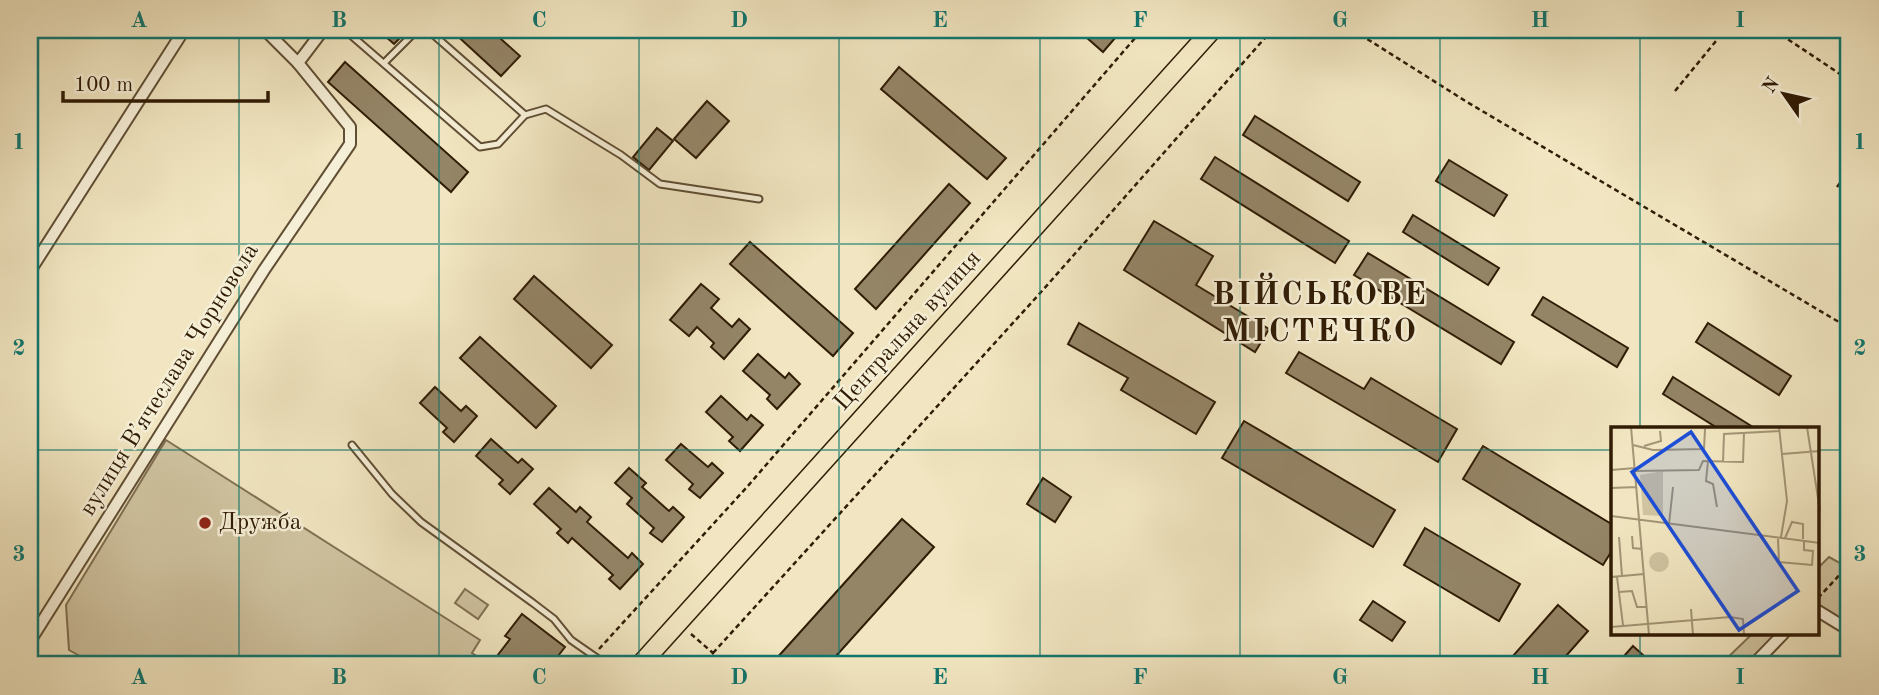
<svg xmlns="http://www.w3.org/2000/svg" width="1879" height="695" viewBox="0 0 1879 695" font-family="'Old Standard TT',serif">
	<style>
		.green { fill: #d0c4a1; stroke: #807053; stroke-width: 2 }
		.building { fill: #948567; stroke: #301c05; stroke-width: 2 }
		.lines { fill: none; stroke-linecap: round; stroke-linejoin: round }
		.service-casing { stroke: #604e34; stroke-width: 9 }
		.minor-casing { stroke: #604e34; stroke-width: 14 }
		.trunk-casing { stroke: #301c05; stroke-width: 21 }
		.path { stroke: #301c05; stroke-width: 2.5; stroke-dasharray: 5 3.5; stroke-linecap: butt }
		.service { stroke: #f6efd7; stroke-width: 5 }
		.minor { stroke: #f6efd7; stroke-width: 10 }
		.trunk { stroke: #f1e6c1; stroke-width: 18 }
		.grid { fill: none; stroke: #0f766e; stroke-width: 2; stroke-opacity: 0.55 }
		.poi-dot { fill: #8f2418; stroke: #f6efd7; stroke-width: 2.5 }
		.labels { text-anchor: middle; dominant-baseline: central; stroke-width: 5; stroke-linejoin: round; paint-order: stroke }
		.street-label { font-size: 24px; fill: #301c05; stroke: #f6efd7 }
		.poi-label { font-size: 24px; fill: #301c05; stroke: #f6efd7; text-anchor: start }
		.district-label { font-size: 32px; font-weight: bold; letter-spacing: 2px; fill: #301c05; stroke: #f6efd7 }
		.inset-road { fill: none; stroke: #a49576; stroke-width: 2 }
		.view { fill: #1d4ed8; fill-opacity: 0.15; stroke: #1d4ed8; stroke-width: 3.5 }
		.inset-edge { fill: none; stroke: #301c05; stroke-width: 3.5 }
		.neatline { fill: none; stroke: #0f766e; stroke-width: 2.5 }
		.grid-label { font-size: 23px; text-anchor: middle; font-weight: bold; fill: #0f766e }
	</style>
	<rect width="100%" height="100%" fill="#f1e6c1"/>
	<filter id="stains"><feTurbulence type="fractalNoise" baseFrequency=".00286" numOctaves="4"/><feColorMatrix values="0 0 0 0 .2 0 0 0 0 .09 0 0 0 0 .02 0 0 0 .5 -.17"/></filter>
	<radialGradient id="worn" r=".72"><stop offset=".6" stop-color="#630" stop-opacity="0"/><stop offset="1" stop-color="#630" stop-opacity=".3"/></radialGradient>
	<g class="green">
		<polygon points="166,440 480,640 472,653 490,665 96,665 69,650 66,605"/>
		<polygon points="1829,557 1849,568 1849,630 1818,611 1818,568"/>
		<polygon points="465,589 488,605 478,619 455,603"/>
		<polygon points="1752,634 1783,634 1753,665 1720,665"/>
	</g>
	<g class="building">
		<polygon points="378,30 408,30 394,44"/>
		<polygon points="451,30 491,30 520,56 501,76"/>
		<polygon points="1078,30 1122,30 1103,52"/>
		<polygon points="345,62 468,172 451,192 328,82"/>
		<polygon points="899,67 1006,158 987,179 881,89"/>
		<polygon points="707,101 729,121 696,158 674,139"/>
		<polygon points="1255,116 1360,182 1348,201 1243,135"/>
		<polygon points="657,128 673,141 649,170 633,157"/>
		<polygon points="1215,157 1349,241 1335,263 1201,179"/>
		<polygon points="1449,160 1507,195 1494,216 1436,181"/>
		<polygon points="949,184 970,203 876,309 855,289"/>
		<polygon points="1413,215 1499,268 1488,285 1403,232"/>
		<polygon points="1154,221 1213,256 1196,285 1269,329 1255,352 1124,270"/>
		<polygon points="750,242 853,333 833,356 730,264"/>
		<polygon points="1368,253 1514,342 1501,364 1354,275"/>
		<polygon points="534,276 612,345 591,368 514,299"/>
		<polygon points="701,284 719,299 711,308 732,327 739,319 750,329 724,359 711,347 714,343 697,327 689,336 670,320"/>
		<polygon points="1543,297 1628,348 1617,367 1532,315"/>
		<polygon points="1079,323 1215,402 1196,434 1121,390 1128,378 1068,344"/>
		<polygon points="1708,323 1791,376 1779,395 1696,342"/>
		<polygon points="480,337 556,406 536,428 460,358"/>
		<polygon points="1299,352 1364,389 1371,378 1457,429 1438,462 1286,373"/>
		<polygon points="758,354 785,378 789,373 800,384 777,409 767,399 770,395 743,371"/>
		<polygon points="1673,377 1756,429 1719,429 1663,394"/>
		<polygon points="435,387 461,411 466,406 477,416 454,442 443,432 447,428 420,403"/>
		<polygon points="721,396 747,420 751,415 763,425 740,451 729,441 733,437 706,412"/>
		<polygon points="1244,421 1395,510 1373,547 1222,458"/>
		<polygon points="491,439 518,463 522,459 533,469 510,494 499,484 503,480 476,456"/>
		<polygon points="681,444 708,467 712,463 723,473 700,498 689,489 693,484 666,460"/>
		<polygon points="1483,446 1613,525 1613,549 1603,565 1463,479"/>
		<polygon points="629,468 646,483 642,487 669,511 673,507 684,517 662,542 650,533 654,528 627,504 632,498 615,483"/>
		<polygon points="1043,478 1071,497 1055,522 1027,504"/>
		<polygon points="549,488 576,512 580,507 591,517 587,522 628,558 632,553 643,564 620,589 609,579 613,575 572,538 568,543 557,533 561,529 534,504"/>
		<polygon points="902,519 934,547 828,665 783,665 776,659"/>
		<polygon points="1425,528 1520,584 1499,621 1404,565"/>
		<polygon points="1373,601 1405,622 1392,641 1360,620"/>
		<polygon points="1558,605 1588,631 1558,665 1505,665"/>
		<polygon points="522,614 565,647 551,665 501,665 494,660 510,639 505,636"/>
		<polygon points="1633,646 1654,665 1616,665"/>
	</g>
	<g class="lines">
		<defs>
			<g id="service">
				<polyline points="345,30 480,147 498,144 525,115 546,109 621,155 660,184 759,199"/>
				<polyline points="428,30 525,115"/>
				<polyline points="384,63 417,30"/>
				<polyline points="352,445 392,494 421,522 533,603 554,619 571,640 607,665"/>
			</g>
			<g id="minor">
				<polyline points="265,30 298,63"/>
				<polyline points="30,271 184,30"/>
				<polyline points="1818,611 1849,630"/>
				<polyline points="30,641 264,270 350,144 350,127 298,63 323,30"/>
				<polyline points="1753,665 1783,634"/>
			</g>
			<polyline id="trunk" points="640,665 1212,30"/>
		</defs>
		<use href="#service" class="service-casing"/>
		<use href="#minor" class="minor-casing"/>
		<use href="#trunk" class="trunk-casing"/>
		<g class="path">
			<polyline points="1353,30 1467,102 1849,328"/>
			<polyline points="1774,30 1849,80"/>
			<polyline points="1675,91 1725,30"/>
			<polyline points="1837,187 1849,171"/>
			<polyline points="1818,598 1847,567 1849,568"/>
			<polyline points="691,634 713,653 701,665"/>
			<polyline points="599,649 747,487 1142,30"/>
			<polyline points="713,653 1042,291 1272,30"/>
		</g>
		<use href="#service" class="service"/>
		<use href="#minor" class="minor"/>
		<use href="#trunk" class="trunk"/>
	</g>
	<path class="grid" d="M 239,30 L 239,665M 439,30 L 439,665M 639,30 L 639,665M 839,30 L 839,665M 1040,30 L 1040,665M 1240,30 L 1240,665M 1440,30 L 1440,665M 1640,30 L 1640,429M 30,244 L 1849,244M 30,450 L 1613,450M 1818,450 L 1849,450M 1640,634 L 1640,665"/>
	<circle class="poi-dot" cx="205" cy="523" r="7"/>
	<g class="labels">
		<g class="street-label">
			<text transform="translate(908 331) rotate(-48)">Центральна вулиця</text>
			<text transform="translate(170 380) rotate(-58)">вулиця Вʼячеслава Чорновола</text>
		</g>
		<g class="poi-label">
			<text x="219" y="523">Дружба</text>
		</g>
		<g class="district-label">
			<text x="1320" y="296">ВІЙСЬКОВЕ<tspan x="1320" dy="37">МІСТЕЧКО</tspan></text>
		</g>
	</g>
	<g transform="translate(1611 427)">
		<rect width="208" height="208" fill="#f1e6c1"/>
		<path d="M 52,44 L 52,89 L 32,88 L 29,48 ZM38 135a10 10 0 1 1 20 0a10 10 0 1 1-20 0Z" fill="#d0c4a1"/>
		<path class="inset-road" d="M 20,0 L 38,208M 168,0 L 176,74 L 170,110M 196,0 L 209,84M 22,18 L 42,23 L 93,22 L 94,2M 33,19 L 50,14 L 49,4M 171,27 L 209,24M 97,34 L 95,54 L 102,57 L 106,80M 112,35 L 113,7 L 169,4M 0,43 L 24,41M 24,44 L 88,43 L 92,34 L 132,35 L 133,6M 0,61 L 26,60M 0,89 L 209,116M 58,97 L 62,60M 21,109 L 22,121 L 31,122M 8,110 L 11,149M 174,111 L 181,95 L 192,97 L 192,112M 167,112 L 168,135 L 201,138 L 202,124 L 193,123 L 193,115M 0,150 L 33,147M 6,150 L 12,198M 8,165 L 21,164 L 26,180 L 35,180M 80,182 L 82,208M 0,200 L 119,190 L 132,192 L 133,208"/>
		<path class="view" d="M 80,5 L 187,164 L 128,203 L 21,45 Z"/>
		<rect width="208" height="208" class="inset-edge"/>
	</g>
	<rect width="1879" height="695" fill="none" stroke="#f1e6c1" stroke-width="77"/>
	<g transform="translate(1784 94) rotate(304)" stroke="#f6efd7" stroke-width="5" paint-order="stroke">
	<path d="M0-5L12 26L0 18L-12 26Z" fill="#301c05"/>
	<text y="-10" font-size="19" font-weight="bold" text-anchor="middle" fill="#301c05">N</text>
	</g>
	<path d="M63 91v10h205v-10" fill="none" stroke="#301c05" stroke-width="3.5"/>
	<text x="74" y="91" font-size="21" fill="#301c05" stroke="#f6efd7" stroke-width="5" paint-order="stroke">100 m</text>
	<rect x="38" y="38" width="1802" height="618" class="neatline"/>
	<g class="grid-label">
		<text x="139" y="27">A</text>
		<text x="339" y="27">B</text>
		<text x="539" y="27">C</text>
		<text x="739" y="27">D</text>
		<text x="940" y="27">E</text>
		<text x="1140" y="27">F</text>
		<text x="1340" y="27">G</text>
		<text x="1540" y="27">H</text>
		<text x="1740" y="27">I</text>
		<text x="19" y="149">1</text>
		<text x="1860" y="149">1</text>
		<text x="19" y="355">2</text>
		<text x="1860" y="355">2</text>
		<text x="19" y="561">3</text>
		<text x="1860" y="561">3</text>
		<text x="139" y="684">A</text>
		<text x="339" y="684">B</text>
		<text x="539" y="684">C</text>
		<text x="739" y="684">D</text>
		<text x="940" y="684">E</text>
		<text x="1140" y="684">F</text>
		<text x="1340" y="684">G</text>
		<text x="1540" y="684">H</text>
		<text x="1740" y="684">I</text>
	</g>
	<rect width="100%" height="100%" filter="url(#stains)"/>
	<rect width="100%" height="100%" fill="url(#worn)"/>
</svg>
